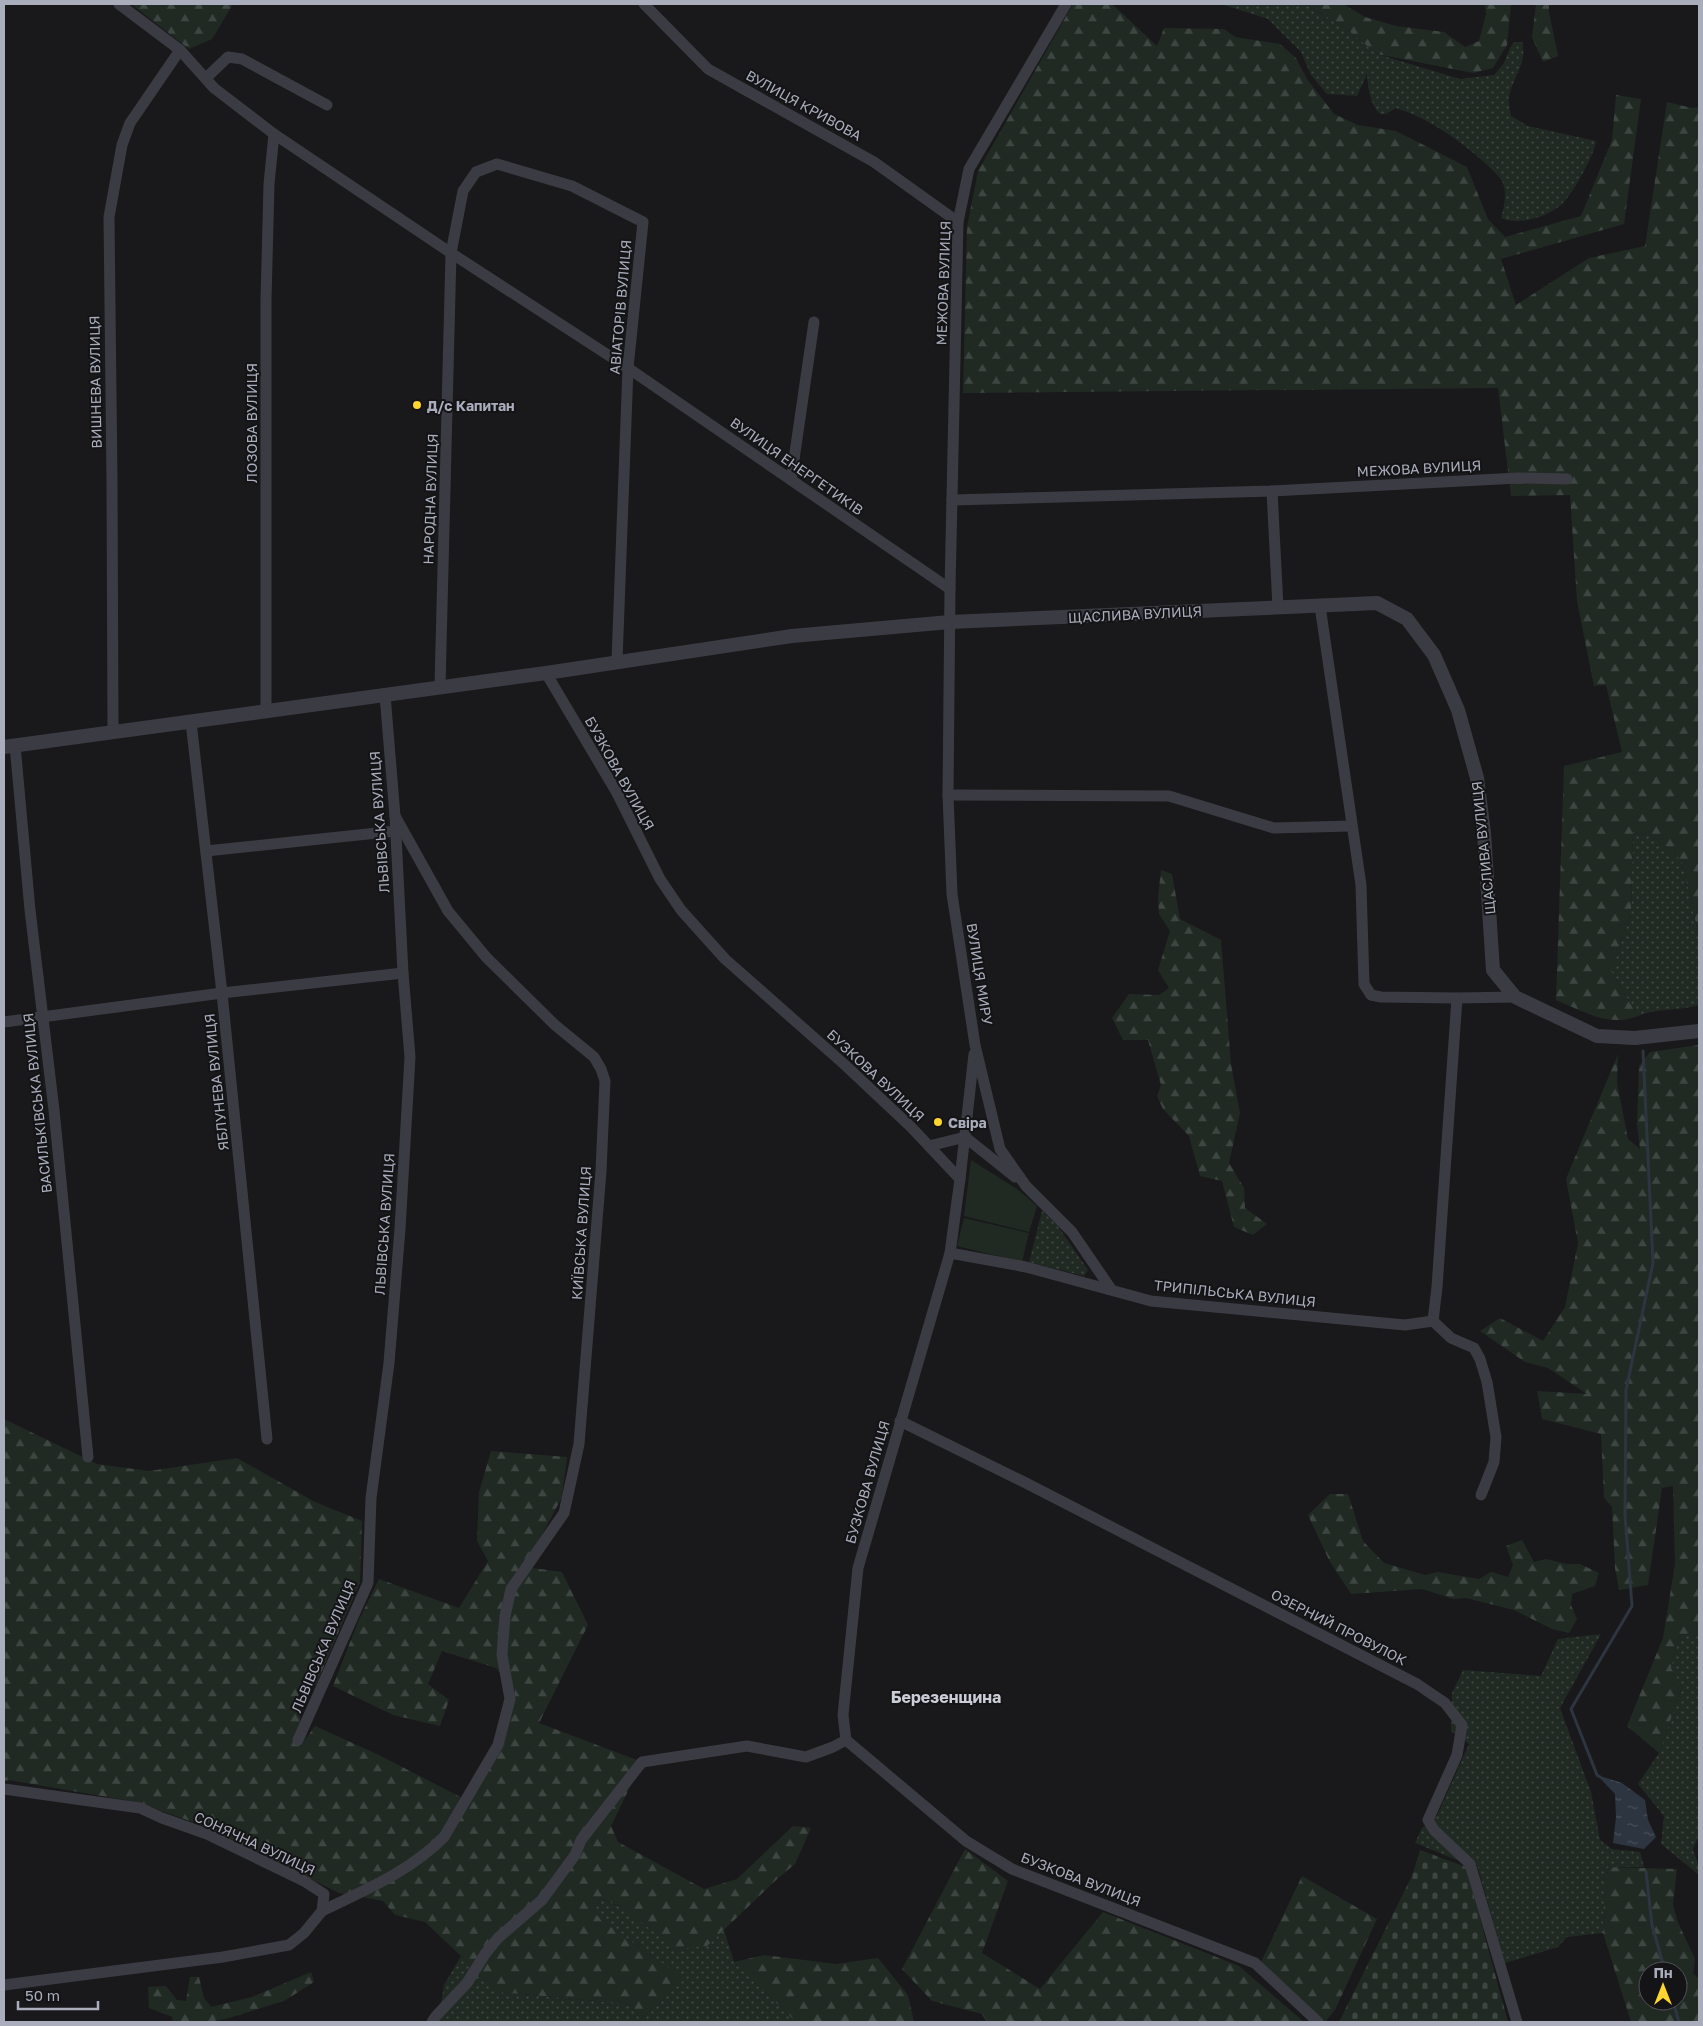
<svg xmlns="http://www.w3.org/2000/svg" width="1703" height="2026" viewBox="0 0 1703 2026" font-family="'Golos Text',sans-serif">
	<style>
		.grass { fill: url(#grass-dots) }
		.forest { fill: url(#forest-firs); fill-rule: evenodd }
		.cemetery { fill: url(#cemetery-stones) }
		.park { fill: #202a23 }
		.water { fill: url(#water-ripples) }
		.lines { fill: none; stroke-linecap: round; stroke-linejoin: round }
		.stream { stroke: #2d3541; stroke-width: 3 }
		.minor { stroke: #3b3b43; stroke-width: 11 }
		.tertiary { stroke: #3b3b43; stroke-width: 14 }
		.poi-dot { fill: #ffd62d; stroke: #141416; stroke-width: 2 }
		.labels { text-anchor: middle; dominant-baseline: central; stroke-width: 4; stroke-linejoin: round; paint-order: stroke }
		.street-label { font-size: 14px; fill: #aaadbc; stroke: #141416 }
		.poi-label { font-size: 14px; font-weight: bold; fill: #aaadbc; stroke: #141416; text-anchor: start }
		.quarter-label { font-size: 16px; font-weight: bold; fill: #cbcdd7; stroke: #141416 }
	</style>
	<defs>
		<pattern id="grass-dots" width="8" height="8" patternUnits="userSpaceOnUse" patternTransform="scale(1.25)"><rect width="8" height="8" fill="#202a23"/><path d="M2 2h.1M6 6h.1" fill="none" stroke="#3e4641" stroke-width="1.8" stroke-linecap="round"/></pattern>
		<pattern id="forest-firs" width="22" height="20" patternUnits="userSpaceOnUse" patternTransform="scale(1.25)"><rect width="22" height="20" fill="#202a23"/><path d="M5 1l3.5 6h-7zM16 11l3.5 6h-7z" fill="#3e4641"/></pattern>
		<pattern id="cemetery-stones" width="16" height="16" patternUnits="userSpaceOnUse" patternTransform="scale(1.25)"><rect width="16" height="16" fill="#202a23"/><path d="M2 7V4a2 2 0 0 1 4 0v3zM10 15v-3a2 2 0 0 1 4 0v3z" fill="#3e4641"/></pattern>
		<pattern id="water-ripples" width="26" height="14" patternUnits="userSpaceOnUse" patternTransform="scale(1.25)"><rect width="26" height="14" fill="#2d3541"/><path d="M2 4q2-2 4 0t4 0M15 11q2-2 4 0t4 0" fill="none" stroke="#49505a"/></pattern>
	</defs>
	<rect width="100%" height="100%" fill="#19191b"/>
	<g class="grass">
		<path d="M 1221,4 L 1304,4 L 1343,26 L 1377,54 L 1460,79 L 1494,75 L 1504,63 L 1510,48 L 1514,42 L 1522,42 C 1528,62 1513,77 1509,96 C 1508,102 1510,109 1511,116 L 1528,126 L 1596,141 C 1595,154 1572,195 1562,204 C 1548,217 1518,226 1501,218 C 1504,207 1507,195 1503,183 C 1500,176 1490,168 1485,163 C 1458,139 1430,119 1396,108 L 1386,114 L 1380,114 C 1370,105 1368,87 1367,74 L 1357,96 L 1327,94 L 1311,75 L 1301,52 L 1268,19 Z"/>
		<path d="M 1633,831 L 1653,837 L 1682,861 L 1699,937 L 1699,1005 C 1679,1011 1657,1008 1638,1016 L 1611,971 L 1631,914 Z"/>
		<polygon points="1042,1211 1057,1225 1088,1270 1084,1276 1029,1262"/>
		<polygon points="1601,1634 1560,1708 1591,1792 1600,1840 1612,1849 1640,1852 1644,1867 1608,1867 1604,1901 1603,1933 1567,1937 1558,1947 1505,1963 1477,1865 1464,1863 1415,1843 1422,1828 1437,1816 1469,1744 1451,1731 1452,1693 1463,1670 1541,1676 1558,1639"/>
		<polygon points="1680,1634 1699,1636 1699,1835 1693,1849 1699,1867 1699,1875 1661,1844 1664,1816 1638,1784 1659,1753 1682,1687 1671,1668"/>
		<polygon points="600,1898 707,1946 724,1930 734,1962 796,2022 438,2022 444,1985 461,1956 499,1992 629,2004 641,2019 681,1977 601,1920 594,1911"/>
	</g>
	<g class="forest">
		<polygon points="131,4 233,4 212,39 189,49"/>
		<path d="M 1073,4 L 1112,4 L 1157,46 L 1164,28 L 1224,29 L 1235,37 L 1280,44 L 1296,58 L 1307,79 L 1334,114 L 1358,125 L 1396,131 L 1467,167 L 1488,219 L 1505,237 L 1581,216 L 1612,140 L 1616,95 L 1641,99 L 1624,224 L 1501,259 L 1516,305 L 1589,258 L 1645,246 L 1667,102 L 1692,108 L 1699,107 L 1699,937 L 1682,861 L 1653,837 L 1633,831 L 1631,914 L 1611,971 L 1638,1016 C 1608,1028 1584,1011 1556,1000 L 1564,766 L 1622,752 L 1606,685 L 1594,686 L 1577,601 L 1570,495 L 1511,496 L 1498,388 L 963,393 L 967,227 L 978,171 Z"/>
		<polygon points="1304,4 1343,4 1365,17 1396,26 1444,32 1465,47 1479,41 1486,14 1485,4 1511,4 1507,45 1493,68 1473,73 1377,54 1343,26"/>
		<polygon points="1536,4 1549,4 1549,12 1558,56 1543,62 1532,37"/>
		<polygon points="1161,870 1172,874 1180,919 1221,940 1231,1064 1240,1113 1229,1163 1244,1188 1245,1208 1267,1224 1253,1235 1234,1227 1222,1181 1200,1176 1189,1136 1163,1109 1157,1096 1161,1085 1148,1040 1123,1040 1112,1018 1129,994 1159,995 1169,988 1158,970 1170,931 1159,914 1158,898"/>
		<polygon points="1699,1045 1699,1636 1680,1634 1671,1668 1682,1687 1659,1753 1627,1726 1663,1638 1675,1564 1673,1486 1662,1488 1648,1585 1619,1590 1615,1568 1612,1507 1604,1498 1601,1434 1542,1419 1537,1391 1587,1394 1548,1368 1525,1362 1480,1331 1500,1318 1543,1341 1565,1307 1578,1243 1566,1179 1618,1054 1617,1083 1628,1139 1640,1149 1637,1124 1639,1066 1650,1052"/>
		<polygon points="4,1419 97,1464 149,1471 237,1458 315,1502 362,1521 360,1582 316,1685 298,1688 302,1744 315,1726 379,1755 470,1802 499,1751 515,1690 496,1668 442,1651 428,1684 449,1700 440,1726 393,1715 333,1686 358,1622 379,1579 459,1608 488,1561 477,1541 479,1492 491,1451 567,1457 562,1497 525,1567 562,1572 588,1625 539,1723 642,1762 611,1826 618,1842 704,1889 737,1879 793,1826 811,1828 795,1864 776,1880 707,1946 677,1949 619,1906 600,1898 594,1911 601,1920 682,1977 641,2019 629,2004 499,1992 425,1922 395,1915 383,1901 339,1893 207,1827 136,1802 9,1780 4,1781"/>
		<polygon points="1330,1494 1348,1494 1363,1541 1384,1563 1425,1575 1438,1572 1479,1579 1491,1572 1508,1577 1513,1565 1506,1546 1522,1540 1534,1562 1546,1559 1567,1564 1580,1564 1599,1573 1595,1586 1572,1594 1571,1605 1577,1619 1569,1633 1552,1629 1514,1610 1466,1598 1454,1599 1422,1589 1351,1594 1330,1562 1308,1515"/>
		<polygon points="965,1849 1008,1881 982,1953 1040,1989 1103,1912 1239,1966 1304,2022 987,2022 982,2014 932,2001 902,1969"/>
		<path d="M 1608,1867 L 1677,1869 L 1673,1904 L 1677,1920 L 1695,1959 L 1693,1973 L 1699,1979 L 1699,2022 L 1631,2022 L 1603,1933 L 1604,1901 ZM 1648,1971 L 1678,1971 L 1678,2001 L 1648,2001 Z"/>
		<polygon points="1302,1876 1377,1919 1335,2010 1325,2022 1261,1962"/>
		<polygon points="764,1955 836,1964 878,1958 908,1995 914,2022 796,2022 734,1962"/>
		<polygon points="311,1972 314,1982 284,2001 226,2019 207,2022 173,2022 172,2017 149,2008 148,1987 166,1986 177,2000 186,2001 190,1977 199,1977 204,1998 211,2007 252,1997"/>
	</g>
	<polygon class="cemetery" points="1420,1850 1466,1867 1508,2022 1339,2022 1412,1876"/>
	<g class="park">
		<polygon points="971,1160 1017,1189 1037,1206 1029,1232 964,1216"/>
		<polygon points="964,1218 1029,1233 1022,1262 957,1246"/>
	</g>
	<polygon class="water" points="1597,1775 1622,1783 1645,1800 1648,1820 1656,1837 1644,1849 1613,1843 1616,1817 1615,1794"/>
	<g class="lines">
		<g class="stream">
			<polyline points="1600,1777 1597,1775 1571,1709 1632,1606 1625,1515 1626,1390 1653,1263 1643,1051"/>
			<polyline points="1646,1872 1652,1925 1665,1971"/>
			<polyline points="1673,2001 1679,2022"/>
		</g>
		<g class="minor">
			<polyline points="119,4 180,50 214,88 274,134 451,253 628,368 950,589"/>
			<polyline points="644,4 708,69 874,162 958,222"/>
			<polyline points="1066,4 969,169 958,222 950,589 948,795 952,894 975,1045 1000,1149 1026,1186 1072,1232 1111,1289"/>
			<polyline points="207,77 228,57 242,59 327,105"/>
			<polyline points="791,480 814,322"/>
			<polyline points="1272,491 1278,607"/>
			<polyline points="952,500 1272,491 1518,478 1567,479"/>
			<polyline points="1320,606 1361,885 1364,984 1371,995 1381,997 1457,998"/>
			<polyline points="546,673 617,793 660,879 681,910 725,959 845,1065 911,1127 960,1179 950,1253 858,1568 843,1715 846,1740 966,1841 1012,1869 1255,1963 1318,2022"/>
			<polyline points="440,686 451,253 463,191 476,172 497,164 572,186 643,222 628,368 617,661"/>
			<polyline points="266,711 266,301 269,184 274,134"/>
			<polyline points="191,722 222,993 267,1439"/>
			<polyline points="113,731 112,481 109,217 122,145 130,123 180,50"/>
			<polyline points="15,745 30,910 54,1110 88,1457"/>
			<polyline points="948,795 1169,796 1274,828 1351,826"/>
			<polyline points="206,851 396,831"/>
			<polyline points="4,1022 222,993 403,973"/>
			<polyline points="929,1146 965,1137 1015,1177"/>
			<polyline points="960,1179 974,1054"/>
			<polyline points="950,1253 1026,1267 1151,1301 1405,1325 1433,1321"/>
			<polyline points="1433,1321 1437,1287 1457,998 1515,997"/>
			<polyline points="1433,1321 1451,1338 1474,1348 1480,1359 1487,1382 1496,1437 1494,1462 1481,1495"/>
			<polyline points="900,1421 1024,1482 1417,1684 1445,1703 1462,1725 1457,1755 1428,1820 1434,1830 1470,1864 1517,2022"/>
			<polyline points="298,1740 368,1583 371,1498 389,1363 400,1229 410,1057 403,973 395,816 385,695"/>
			<polyline points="4,1789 140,1808 162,1818 207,1834 304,1881 324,1894 322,1911 304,1933 289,1945 223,1957 4,1985"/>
			<path d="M 322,1911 C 365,1890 409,1872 444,1837 L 498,1745 L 510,1699 L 502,1655 L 505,1616 L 511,1589 L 564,1513 L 579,1444 L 601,1171 L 605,1081 L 601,1069 L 594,1057 L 555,1025 L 486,957 L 448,911 L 395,816"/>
			<polyline points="432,2022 436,2016 467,1983 485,1954 498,1938 542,1900 575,1855 581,1840 642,1762 747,1746 806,1757 833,1747 846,1740"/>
		</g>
		<polyline class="tertiary" points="4,747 546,673 792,636 950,622 1377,603 1407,619 1434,655 1458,710 1477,778 1484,833 1493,970 1515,997 1597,1036 1635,1038 1699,1031"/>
	</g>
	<g class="poi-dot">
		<circle cx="417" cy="405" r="5"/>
		<circle cx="938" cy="1122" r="5"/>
	</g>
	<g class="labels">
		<g class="street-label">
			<text transform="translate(804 105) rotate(29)">ВУЛИЦЯ КРИВОВА</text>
			<text transform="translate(943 283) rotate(-88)">МЕЖОВА ВУЛИЦЯ</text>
			<text transform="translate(620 307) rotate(-85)">АВІАТОРІВ ВУЛИЦЯ</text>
			<text transform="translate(95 382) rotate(-91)">ВИШНЕВА ВУЛИЦЯ</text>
			<text transform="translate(251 423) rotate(-90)">ЛОЗОВА ВУЛИЦЯ</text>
			<text transform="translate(797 466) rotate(35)">ВУЛИЦЯ ЕНЕРГЕТИКІВ</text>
			<text transform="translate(1419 468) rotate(-3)">МЕЖОВА ВУЛИЦЯ</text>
			<text transform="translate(430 499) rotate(-88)">НАРОДНА ВУЛИЦЯ</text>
			<text transform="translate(1135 614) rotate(-3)">ЩАСЛИВА ВУЛИЦЯ</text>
			<text transform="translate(620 773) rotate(61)">БУЗКОВА ВУЛИЦЯ</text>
			<text transform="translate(379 822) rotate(-94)">ЛЬВІВСЬКА ВУЛИЦЯ</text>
			<text transform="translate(1483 848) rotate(-96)">ЩАСЛИВА ВУЛИЦЯ</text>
			<text transform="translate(980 974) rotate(81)">ВУЛИЦЯ МИРУ</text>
			<text transform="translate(876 1075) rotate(43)">БУЗКОВА ВУЛИЦЯ</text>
			<text transform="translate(216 1082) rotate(-96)">ЯБЛУНЕВА ВУЛИЦЯ</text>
			<text transform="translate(37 1103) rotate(-96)">ВАСИЛЬКІВСЬКА ВУЛИЦЯ</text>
			<text transform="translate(384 1224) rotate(-86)">ЛЬВІВСЬКА ВУЛИЦЯ</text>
			<text transform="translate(581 1233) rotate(-86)">КИЇВСЬКА ВУЛИЦЯ</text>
			<text transform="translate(1235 1293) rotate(6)">ТРИПІЛЬСЬКА ВУЛИЦЯ</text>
			<text transform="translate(867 1482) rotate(-74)">БУЗКОВА ВУЛИЦЯ</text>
			<text transform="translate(1339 1627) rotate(27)">ОЗЕРНИЙ ПРОВУЛОК</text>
			<text transform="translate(323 1646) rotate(-67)">ЛЬВІВСЬКА ВУЛИЦЯ</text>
			<text transform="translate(255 1843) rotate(25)">СОНЯЧНА ВУЛИЦЯ</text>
			<text transform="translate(1081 1879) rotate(21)">БУЗКОВА ВУЛИЦЯ</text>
		</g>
		<g class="poi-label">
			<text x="427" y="405">Д/с Капитан</text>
			<text x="948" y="1122">Свіра</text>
		</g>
		<g class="quarter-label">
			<text x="946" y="1697">Березенщина</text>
		</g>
	</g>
	<rect width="1703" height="2026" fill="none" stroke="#aaadbc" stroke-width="10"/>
	<g transform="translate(1663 1986)"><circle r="24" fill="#141416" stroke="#505158"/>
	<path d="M0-4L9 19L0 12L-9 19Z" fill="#ffd62d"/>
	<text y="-8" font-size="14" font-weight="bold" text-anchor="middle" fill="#aaadbc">Пн</text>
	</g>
	<path d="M18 2001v8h80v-8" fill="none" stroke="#aaadbc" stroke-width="2.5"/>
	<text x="25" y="2001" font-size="15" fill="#aaadbc" stroke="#141416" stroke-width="4" paint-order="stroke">50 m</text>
</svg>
